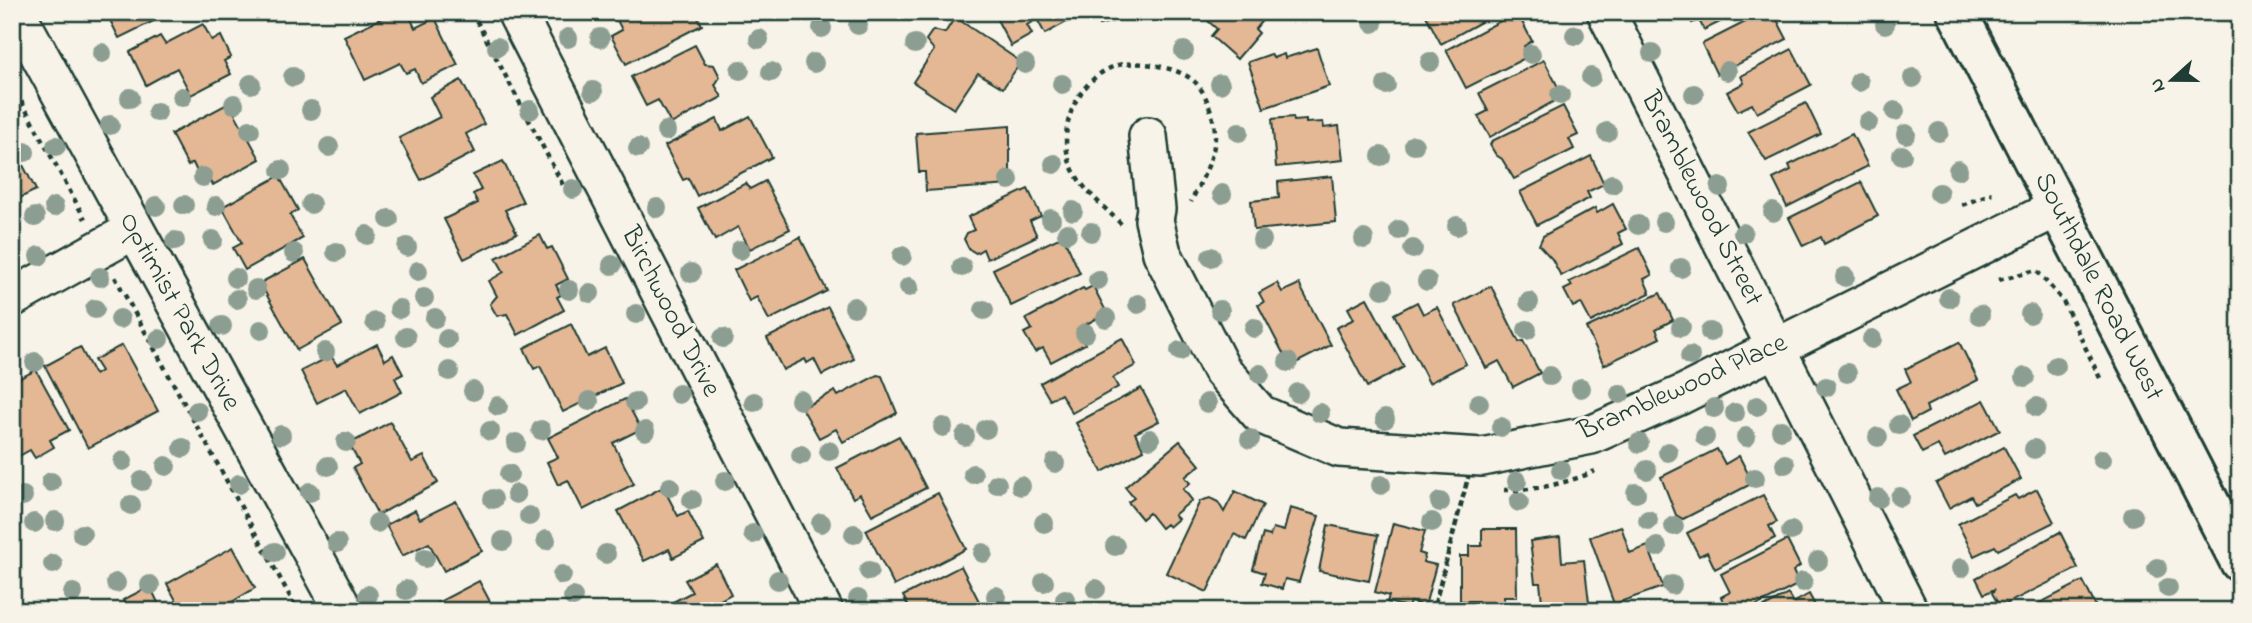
<svg xmlns="http://www.w3.org/2000/svg" width="2252" height="623" viewBox="0 0 2252 623" font-family="'Indie Flower',sans-serif">
	<style>
		.building { fill: #e4b895; stroke: #1f3d34; stroke-width: 2 }
		.lines { fill: none; stroke-linecap: round; stroke-linejoin: round }
		.street-casing { stroke: #1f3d34; stroke-width: 42 }
		.secondary-casing { stroke: #1f3d34; stroke-width: 44 }
		.path { stroke: #1f3d34; stroke-width: 4.5; stroke-dasharray: 5 5; stroke-linecap: butt }
		.street { stroke: #f7f3e8; stroke-width: 37 }
		.secondary { stroke: #f7f3e8; stroke-width: 38 }
		.tree { fill: #8c9e91 }
		.labels { text-anchor: middle; dominant-baseline: central; stroke-width: 6; stroke-linejoin: round; paint-order: stroke }
		.street-label { font-size: 28px; fill: #1f3d34; stroke: #f7f3e8 }
	</style>
	<rect width="100%" height="100%" fill="#f7f3e8"/>
	<filter id="ink" filterUnits="userSpaceOnUse"><feTurbulence type="fractalNoise" baseFrequency=".0143" numOctaves="2"/><feDisplacementMap in="SourceGraphic" scale="14" xChannelSelector="R" yChannelSelector="G"/><feConvolveMatrix kernelMatrix="1 2 1 2 8 2 1 2 1" color-interpolation-filters="sRGB"/></filter>
	<g filter="url(#ink)">
		<g class="building">
			<polygon points="106,12 172,12 119,38"/>
			<polygon points="394,12 408,12 415,28 435,18 458,65 421,83 415,69 406,73 400,63 365,80 344,36"/>
			<polygon points="613,12 695,12 702,25 626,64 611,36 622,30"/>
			<polygon points="993,12 1066,12 1070,20 1045,34 1037,19 1027,25 1032,34 1011,46"/>
			<polygon points="1082,12 1130,12 1131,16 1099,25 1096,15 1083,18"/>
			<polygon points="1144,12 1179,12 1179,18 1144,16"/>
			<polygon points="1216,12 1269,12 1255,29 1259,33 1237,59 1211,36 1217,29 1208,21"/>
			<polygon points="1424,12 1499,12 1441,44"/>
			<polygon points="1517,12 1532,41 1524,46 1529,56 1466,88 1446,50"/>
			<polygon points="1687,12 1740,12 1704,30 1699,20 1692,23"/>
			<polygon points="1765,12 1773,12 1787,39 1717,75 1702,44"/>
			<polygon points="955,17 1021,62 1003,88 978,73 954,109 913,82 934,50 926,40 933,30 945,33"/>
			<polygon points="203,24 212,41 221,36 231,57 224,61 231,74 191,95 177,68 146,85 130,52 160,36 165,44"/>
			<polygon points="695,45 705,64 714,65 720,77 715,85 722,97 671,124 658,100 646,106 631,77"/>
			<polygon points="1317,48 1329,86 1264,108 1248,62 1271,54 1273,58 1284,54 1285,58"/>
			<polygon points="1792,49 1811,85 1757,113 1752,104 1738,111 1727,92 1744,83 1741,76"/>
			<polygon points="1544,60 1558,87 1552,91 1556,100 1490,137 1478,116 1488,111 1479,93"/>
			<polygon points="461,80 484,124 466,134 475,152 421,180 399,138 440,117 430,97"/>
			<polygon points="229,103 260,159 213,185 206,172 199,176 193,163 188,166 171,134"/>
			<polygon points="1806,103 1821,134 1766,161 1748,132"/>
			<polygon points="1563,106 1578,135 1569,139 1574,149 1514,179 1502,159 1496,155 1490,145 1492,141"/>
			<polygon points="750,116 772,157 697,196 688,178 683,180 665,146 717,119 722,131"/>
			<polygon points="1293,117 1294,121 1306,120 1306,123 1323,122 1324,128 1339,126 1343,160 1276,167 1272,119"/>
			<polygon points="1010,126 1010,185 926,191 925,172 919,172 916,133"/>
			<polygon points="1852,134 1868,166 1787,207 1773,179 1791,170 1789,165"/>
			<polygon points="12,144 36,190 12,202"/>
			<polygon points="1591,156 1604,184 1587,192 1590,198 1537,225 1520,192"/>
			<polygon points="503,161 523,202 505,210 517,233 464,259 444,219 478,203 473,194 481,190 473,175"/>
			<polygon points="279,176 298,210 290,215 303,238 245,270 233,248 242,243 222,207"/>
			<polygon points="1332,176 1336,222 1254,230 1251,201 1279,198 1278,182"/>
			<polygon points="765,181 790,229 750,249 738,227 715,240 698,208 746,183 750,189"/>
			<polygon points="1861,182 1878,216 1824,244 1821,237 1803,246 1789,218"/>
			<polygon points="1028,189 1041,216 1030,221 1037,236 987,259 983,249 976,253 969,249 964,239 967,233 974,230 968,217"/>
			<polygon points="1613,204 1626,229 1618,233 1623,244 1561,276 1552,259 1539,245 1543,236 1595,208 1597,213"/>
			<polygon points="540,235 547,249 552,247 568,279 556,285 561,295 557,297 564,310 518,335 507,314 497,316 490,304 497,296 489,281 504,272 496,258"/>
			<polygon points="1063,236 1080,273 1011,306 993,269"/>
			<polygon points="800,237 827,291 769,320 757,297 749,301 734,270"/>
			<polygon points="1639,248 1652,275 1644,279 1650,293 1591,322 1581,303 1573,307 1564,290 1572,286 1569,282"/>
			<polygon points="305,259 342,325 297,350 260,283"/>
			<polygon points="1277,283 1282,292 1299,284 1331,345 1294,364 1293,356 1286,359 1258,305 1264,302 1259,293"/>
			<polygon points="1093,286 1107,313 1077,329 1085,344 1051,362 1043,348 1035,352 1024,333 1032,329 1026,319 1083,288 1085,290"/>
			<polygon points="1491,286 1519,342 1523,341 1540,373 1513,387 1499,361 1486,368 1454,305"/>
			<polygon points="1660,293 1673,320 1656,329 1660,338 1604,365 1586,328"/>
			<polygon points="1367,298 1404,367 1367,387 1336,328 1354,319 1348,308"/>
			<polygon points="1417,302 1423,314 1437,307 1466,364 1429,383 1394,314"/>
			<polygon points="828,307 854,359 822,375 814,359 807,363 805,359 783,370 767,338"/>
			<polygon points="571,324 587,357 605,348 622,383 563,412 540,366 534,369 524,348"/>
			<polygon points="1122,338 1136,365 1113,378 1118,387 1072,413 1061,394 1050,400 1040,383"/>
			<polygon points="1959,342 1978,380 1926,406 1928,412 1911,421 1896,389 1911,382 1905,369"/>
			<polygon points="377,344 385,360 393,355 403,374 395,378 402,392 360,414 346,388 317,403 301,371 331,356 337,365"/>
			<polygon points="122,345 158,411 88,448 45,366 80,347 95,375 101,371 94,360"/>
			<polygon points="36,370 69,430 50,440 54,447 35,458 30,450 12,460 12,382"/>
			<polygon points="877,375 882,376 897,413 843,442 836,429 819,438 802,408 835,391 838,396"/>
			<polygon points="1141,388 1159,421 1135,433 1144,450 1102,472 1076,423"/>
			<polygon points="625,399 641,429 613,443 634,484 583,510 568,480 558,485 547,462 558,457 548,438"/>
			<polygon points="1984,400 2000,430 1945,458 1938,445 1922,453 1913,436"/>
			<polygon points="390,422 412,462 424,456 438,483 378,515 353,468 360,464 349,444"/>
			<polygon points="899,436 926,488 872,515 860,494 853,498 837,468"/>
			<polygon points="1180,441 1200,465 1185,477 1190,483 1183,489 1192,500 1174,515 1178,519 1169,527 1166,524 1161,528 1149,513 1142,519 1128,502 1134,498 1125,487"/>
			<polygon points="2004,447 2021,479 1975,503 1971,496 1949,508 1936,483"/>
			<polygon points="1717,449 1725,464 1739,456 1753,483 1683,519 1676,515 1661,477"/>
			<polygon points="663,487 678,516 688,511 704,542 673,558 669,549 644,561 618,511"/>
			<polygon points="2037,489 2054,522 1998,550 1995,546 1974,556 1958,524 2015,495 2018,499"/>
			<polygon points="1235,491 1263,505 1246,540 1234,534 1207,592 1166,573 1200,501 1210,498 1218,502 1224,512"/>
			<polygon points="938,493 966,549 894,586 866,530"/>
			<polygon points="1763,495 1777,522 1769,526 1775,538 1715,569 1707,552 1699,556 1687,533"/>
			<polygon points="456,501 482,551 444,571 429,543 402,556 386,525 415,510 420,519"/>
			<polygon points="1290,508 1319,516 1299,582 1285,579 1282,589 1262,583 1265,573 1253,569 1263,534 1270,536 1273,528 1284,531"/>
			<polygon points="1393,523 1425,531 1419,553 1425,555 1423,562 1436,565 1425,606 1410,602 1408,607 1387,602 1389,596 1375,592"/>
			<polygon points="1328,525 1378,535 1369,581 1319,571"/>
			<polygon points="1621,526 1630,553 1648,546 1663,587 1614,604 1590,537"/>
			<polygon points="1482,529 1516,529 1517,597 1504,597 1504,609 1479,609 1478,601 1460,601 1460,556 1469,556 1469,546 1482,546"/>
			<polygon points="2060,532 2078,568 2000,607 1992,593 1995,589 1984,594 1976,578"/>
			<polygon points="1560,537 1562,562 1584,560 1590,611 1543,611 1540,583 1535,583 1530,541"/>
			<polygon points="1787,540 1800,566 1793,571 1799,584 1746,611 1728,611 1721,597 1730,592 1721,574"/>
			<polygon points="233,547 255,588 217,611 182,611 167,584"/>
			<polygon points="716,564 731,594 715,603 719,611 656,611 692,592 685,580"/>
			<polygon points="961,566 984,611 911,611 903,596"/>
			<polygon points="479,581 495,611 441,611 437,603"/>
			<polygon points="2083,581 2098,611 2024,611"/>
			<polygon points="150,586 162,611 128,611 123,600"/>
			<polygon points="1788,594 1793,603 1809,594 1818,611 1757,611"/>
		</g>
		<g class="lines">
			<defs>
				<g id="street">
					<polyline points="16,12 344,611"/>
					<polyline points="516,12 824,611"/>
					<polyline points="1606,12 1909,611"/>
					<polyline points="1148,136 1156,209 1154,220 1162,253 1221,369 1260,414 1339,448 1482,457 1591,435 1681,395 2057,208"/>
					<polyline points="12,298 134,230"/>
				</g>
				<polyline id="secondary" points="1957,12 2240,562"/>
			</defs>
			<use href="#street" class="street-casing"/>
			<use href="#secondary" class="secondary-casing"/>
			<g class="path">
				<polyline points="472,12 563,185"/>
				<polyline points="12,84 85,219"/>
				<polyline points="1962,205 1992,193"/>
				<path d="M 1121,224 C 1103,205 1080,189 1070,163 C 1057,127 1077,80 1115,66 C 1135,59 1181,67 1196,83 C 1207,94 1216,122 1215,137 C 1214,160 1200,182 1191,202"/>
				<polyline points="115,277 298,611"/>
				<polyline points="1999,280 2036,270 2063,301 2100,378"/>
				<polygon points="1469,474 1465,489 1433,611"/>
				<path d="M 1504,490 C 1534,491 1568,483 1595,471"/>
			</g>
			<use href="#street" class="street"/>
			<use href="#secondary" class="secondary"/>
		</g>
		<g class="tree">
			<circle cx="1373" cy="23" r="10"/>
			<circle cx="1885" cy="24" r="10"/>
			<circle cx="858" cy="25" r="10"/>
			<circle cx="822" cy="28" r="10"/>
			<circle cx="1575" cy="35" r="10"/>
			<circle cx="568" cy="38" r="10"/>
			<circle cx="600" cy="38" r="10"/>
			<circle cx="759" cy="39" r="10"/>
			<circle cx="915" cy="44" r="10"/>
			<circle cx="497" cy="47" r="10"/>
			<circle cx="1184" cy="51" r="10"/>
			<circle cx="102" cy="53" r="10"/>
			<circle cx="1652" cy="53" r="10"/>
			<circle cx="1531" cy="54" r="10"/>
			<circle cx="1430" cy="62" r="10"/>
			<circle cx="814" cy="63" r="10"/>
			<circle cx="1025" cy="64" r="10"/>
			<circle cx="740" cy="70" r="10"/>
			<circle cx="1727" cy="71" r="10"/>
			<circle cx="771" cy="72" r="10"/>
			<circle cx="293" cy="77" r="10"/>
			<circle cx="1591" cy="77" r="10"/>
			<circle cx="1913" cy="78" r="10"/>
			<circle cx="1859" cy="82" r="10"/>
			<circle cx="251" cy="84" r="10"/>
			<circle cx="1062" cy="84" r="10"/>
			<circle cx="1220" cy="84" r="10"/>
			<circle cx="1386" cy="85" r="10"/>
			<circle cx="593" cy="91" r="10"/>
			<circle cx="1694" cy="94" r="10"/>
			<circle cx="1560" cy="95" r="10"/>
			<circle cx="182" cy="97" r="10"/>
			<circle cx="130" cy="98" r="10"/>
			<circle cx="234" cy="104" r="10"/>
			<circle cx="311" cy="110" r="10"/>
			<circle cx="530" cy="110" r="10"/>
			<circle cx="1895" cy="111" r="10"/>
			<circle cx="157" cy="112" r="10"/>
			<circle cx="1868" cy="122" r="10"/>
			<circle cx="110" cy="125" r="10"/>
			<circle cx="250" cy="130" r="10"/>
			<circle cx="666" cy="131" r="10"/>
			<circle cx="1239" cy="132" r="10"/>
			<circle cx="1607" cy="132" r="10"/>
			<circle cx="1939" cy="132" r="10"/>
			<circle cx="1906" cy="134" r="10"/>
			<circle cx="1414" cy="145" r="10"/>
			<circle cx="56" cy="146" r="10"/>
			<circle cx="329" cy="147" r="10"/>
			<circle cx="638" cy="148" r="10"/>
			<circle cx="25" cy="152" r="10"/>
			<circle cx="1902" cy="155" r="10"/>
			<circle cx="1381" cy="156" r="10"/>
			<circle cx="1054" cy="164" r="10"/>
			<circle cx="281" cy="170" r="10"/>
			<circle cx="1958" cy="170" r="10"/>
			<circle cx="203" cy="177" r="10"/>
			<circle cx="1009" cy="180" r="10"/>
			<circle cx="1612" cy="184" r="10"/>
			<circle cx="1720" cy="187" r="10"/>
			<circle cx="573" cy="189" r="10"/>
			<circle cx="1939" cy="193" r="10"/>
			<circle cx="1222" cy="194" r="10"/>
			<circle cx="311" cy="204" r="10"/>
			<circle cx="184" cy="205" r="10"/>
			<circle cx="156" cy="206" r="10"/>
			<circle cx="216" cy="206" r="10"/>
			<circle cx="54" cy="207" r="10"/>
			<circle cx="657" cy="208" r="10"/>
			<circle cx="1073" cy="211" r="10"/>
			<circle cx="1773" cy="212" r="10"/>
			<circle cx="35" cy="217" r="10"/>
			<circle cx="389" cy="219" r="10"/>
			<circle cx="1051" cy="219" r="10"/>
			<circle cx="1664" cy="222" r="10"/>
			<circle cx="1638" cy="225" r="10"/>
			<circle cx="1457" cy="226" r="10"/>
			<circle cx="1399" cy="230" r="10"/>
			<circle cx="1091" cy="232" r="10"/>
			<circle cx="1067" cy="233" r="10"/>
			<circle cx="1743" cy="233" r="10"/>
			<circle cx="367" cy="235" r="10"/>
			<circle cx="1364" cy="239" r="10"/>
			<circle cx="213" cy="240" r="10"/>
			<circle cx="1262" cy="240" r="10"/>
			<circle cx="175" cy="241" r="10"/>
			<circle cx="407" cy="247" r="10"/>
			<circle cx="1413" cy="249" r="10"/>
			<circle cx="740" cy="250" r="10"/>
			<circle cx="336" cy="252" r="10"/>
			<circle cx="294" cy="253" r="10"/>
			<circle cx="39" cy="256" r="10"/>
			<circle cx="902" cy="256" r="10"/>
			<circle cx="1211" cy="257" r="10"/>
			<circle cx="612" cy="265" r="10"/>
			<circle cx="962" cy="267" r="10"/>
			<circle cx="1681" cy="268" r="10"/>
			<circle cx="418" cy="271" r="10"/>
			<circle cx="691" cy="273" r="10"/>
			<circle cx="100" cy="277" r="10"/>
			<circle cx="1845" cy="277" r="10"/>
			<circle cx="236" cy="278" r="10"/>
			<circle cx="1098" cy="280" r="10"/>
			<circle cx="1427" cy="281" r="10"/>
			<circle cx="909" cy="287" r="10"/>
			<circle cx="256" cy="289" r="10"/>
			<circle cx="1383" cy="289" r="10"/>
			<circle cx="569" cy="290" r="10"/>
			<circle cx="590" cy="293" r="10"/>
			<circle cx="424" cy="298" r="10"/>
			<circle cx="1949" cy="298" r="10"/>
			<circle cx="237" cy="299" r="10"/>
			<circle cx="1529" cy="302" r="10"/>
			<circle cx="1138" cy="304" r="10"/>
			<circle cx="854" cy="307" r="10"/>
			<circle cx="95" cy="309" r="10"/>
			<circle cx="399" cy="309" r="10"/>
			<circle cx="984" cy="310" r="10"/>
			<circle cx="1220" cy="310" r="10"/>
			<circle cx="636" cy="314" r="10"/>
			<circle cx="2030" cy="314" r="10"/>
			<circle cx="1980" cy="315" r="10"/>
			<circle cx="435" cy="318" r="10"/>
			<circle cx="1106" cy="318" r="10"/>
			<circle cx="120" cy="319" r="10"/>
			<circle cx="375" cy="322" r="10"/>
			<circle cx="222" cy="326" r="10"/>
			<circle cx="1681" cy="327" r="10"/>
			<circle cx="1254" cy="328" r="10"/>
			<circle cx="261" cy="330" r="10"/>
			<circle cx="1527" cy="330" r="10"/>
			<circle cx="1710" cy="332" r="10"/>
			<circle cx="1085" cy="333" r="10"/>
			<circle cx="406" cy="337" r="10"/>
			<circle cx="723" cy="338" r="10"/>
			<circle cx="159" cy="339" r="10"/>
			<circle cx="447" cy="339" r="10"/>
			<circle cx="1872" cy="339" r="10"/>
			<circle cx="1180" cy="351" r="10"/>
			<circle cx="325" cy="352" r="10"/>
			<circle cx="1690" cy="356" r="10"/>
			<circle cx="35" cy="362" r="10"/>
			<circle cx="1288" cy="362" r="10"/>
			<circle cx="2056" cy="366" r="10"/>
			<circle cx="449" cy="371" r="10"/>
			<circle cx="1847" cy="373" r="10"/>
			<circle cx="1260" cy="374" r="10"/>
			<circle cx="1550" cy="376" r="10"/>
			<circle cx="2025" cy="377" r="10"/>
			<circle cx="1826" cy="387" r="10"/>
			<circle cx="1581" cy="388" r="10"/>
			<circle cx="473" cy="391" r="10"/>
			<circle cx="1298" cy="393" r="10"/>
			<circle cx="679" cy="394" r="10"/>
			<circle cx="1620" cy="394" r="10"/>
			<circle cx="800" cy="400" r="10"/>
			<circle cx="589" cy="401" r="10"/>
			<circle cx="635" cy="402" r="10"/>
			<circle cx="754" cy="402" r="10"/>
			<circle cx="1207" cy="403" r="10"/>
			<circle cx="1479" cy="403" r="10"/>
			<circle cx="498" cy="406" r="10"/>
			<circle cx="1757" cy="406" r="10"/>
			<circle cx="2037" cy="407" r="10"/>
			<circle cx="1714" cy="408" r="10"/>
			<circle cx="197" cy="411" r="10"/>
			<circle cx="1320" cy="413" r="10"/>
			<circle cx="1735" cy="413" r="10"/>
			<circle cx="1385" cy="419" r="10"/>
			<circle cx="1899" cy="425" r="10"/>
			<circle cx="943" cy="427" r="10"/>
			<circle cx="1501" cy="427" r="10"/>
			<circle cx="986" cy="429" r="10"/>
			<circle cx="541" cy="430" r="10"/>
			<circle cx="1781" cy="430" r="10"/>
			<circle cx="490" cy="431" r="10"/>
			<circle cx="645" cy="431" r="10"/>
			<circle cx="281" cy="435" r="10"/>
			<circle cx="965" cy="436" r="10"/>
			<circle cx="1705" cy="437" r="10"/>
			<circle cx="1746" cy="437" r="10"/>
			<circle cx="1878" cy="437" r="10"/>
			<circle cx="1150" cy="439" r="10"/>
			<circle cx="1250" cy="439" r="10"/>
			<circle cx="346" cy="442" r="10"/>
			<circle cx="516" cy="443" r="10"/>
			<circle cx="1639" cy="443" r="10"/>
			<circle cx="183" cy="448" r="10"/>
			<circle cx="2034" cy="449" r="10"/>
			<circle cx="829" cy="451" r="10"/>
			<circle cx="1668" cy="452" r="10"/>
			<circle cx="801" cy="455" r="10"/>
			<circle cx="2102" cy="459" r="10"/>
			<circle cx="123" cy="461" r="10"/>
			<circle cx="1055" cy="463" r="10"/>
			<circle cx="1785" cy="464" r="10"/>
			<circle cx="166" cy="466" r="10"/>
			<circle cx="328" cy="466" r="10"/>
			<circle cx="1561" cy="470" r="10"/>
			<circle cx="1647" cy="470" r="10"/>
			<circle cx="509" cy="474" r="10"/>
			<circle cx="973" cy="474" r="10"/>
			<circle cx="1755" cy="478" r="10"/>
			<circle cx="142" cy="481" r="10"/>
			<circle cx="725" cy="481" r="10"/>
			<circle cx="1517" cy="481" r="10"/>
			<circle cx="51" cy="482" r="10"/>
			<circle cx="239" cy="484" r="10"/>
			<circle cx="997" cy="484" r="10"/>
			<circle cx="1381" cy="485" r="10"/>
			<circle cx="1021" cy="486" r="10"/>
			<circle cx="670" cy="487" r="10"/>
			<circle cx="310" cy="492" r="10"/>
			<circle cx="1636" cy="493" r="10"/>
			<circle cx="516" cy="494" r="10"/>
			<circle cx="23" cy="496" r="10"/>
			<circle cx="1900" cy="497" r="10"/>
			<circle cx="1878" cy="498" r="10"/>
			<circle cx="493" cy="499" r="10"/>
			<circle cx="692" cy="500" r="10"/>
			<circle cx="1440" cy="502" r="10"/>
			<circle cx="1519" cy="502" r="10"/>
			<circle cx="131" cy="505" r="10"/>
			<circle cx="529" cy="516" r="10"/>
			<circle cx="2133" cy="516" r="10"/>
			<circle cx="1648" cy="520" r="10"/>
			<circle cx="55" cy="521" r="10"/>
			<circle cx="1432" cy="522" r="10"/>
			<circle cx="34" cy="523" r="10"/>
			<circle cx="377" cy="523" r="10"/>
			<circle cx="821" cy="523" r="10"/>
			<circle cx="1044" cy="523" r="10"/>
			<circle cx="1674" cy="526" r="10"/>
			<circle cx="1791" cy="531" r="10"/>
			<circle cx="82" cy="534" r="10"/>
			<circle cx="753" cy="534" r="10"/>
			<circle cx="854" cy="534" r="10"/>
			<circle cx="546" cy="540" r="10"/>
			<circle cx="503" cy="541" r="10"/>
			<circle cx="337" cy="543" r="10"/>
			<circle cx="1115" cy="546" r="10"/>
			<circle cx="1657" cy="547" r="10"/>
			<circle cx="275" cy="552" r="10"/>
			<circle cx="983" cy="553" r="10"/>
			<circle cx="606" cy="554" r="10"/>
			<circle cx="425" cy="558" r="10"/>
			<circle cx="1818" cy="561" r="10"/>
			<circle cx="53" cy="564" r="10"/>
			<circle cx="1961" cy="568" r="10"/>
			<circle cx="2157" cy="568" r="10"/>
			<circle cx="869" cy="571" r="10"/>
			<circle cx="562" cy="575" r="10"/>
			<circle cx="778" cy="580" r="10"/>
			<circle cx="1044" cy="582" r="10"/>
			<circle cx="1803" cy="582" r="10"/>
			<circle cx="116" cy="583" r="10"/>
			<circle cx="150" cy="585" r="10"/>
			<circle cx="1672" cy="585" r="10"/>
			<circle cx="2168" cy="588" r="10"/>
			<circle cx="1096" cy="589" r="10"/>
			<circle cx="406" cy="590" r="10"/>
			<circle cx="73" cy="593" r="10"/>
			<circle cx="368" cy="595" r="10"/>
			<circle cx="996" cy="596" r="10"/>
			<circle cx="573" cy="597" r="10"/>
			<circle cx="858" cy="599" r="10"/>
			<circle cx="1065" cy="599" r="10"/>
		</g>
	</g>
	<g class="labels">
		<g class="street-label">
			<text transform="translate(1701 199) rotate(63)">Bramblewood Street</text>
			<text transform="translate(2098 287) rotate(63)">Southdale Road West</text>
			<text transform="translate(179 312) rotate(61)">Optimist Park Drive</text>
			<text transform="translate(670 312) rotate(63)">Birchwood Drive</text>
			<text transform="translate(1683 388) rotate(-24)">Bramblewood Place</text>
		</g>
	</g>
	<rect width="2252" height="623" fill="none" stroke="#f7f3e8" stroke-width="42"/>
	<rect x="21" y="21" width="2210" height="581" fill="none" stroke="#1f3d34" stroke-width="2.5" filter="url(#ink)"/>
	<g transform="translate(2172 80) rotate(249)" stroke="#f7f3e8" stroke-width="5" paint-order="stroke">
	<path d="M0-5L12 26L0 18L-12 26Z" fill="#1f3d34"/>
	<text y="-10" font-size="19" font-weight="bold" text-anchor="middle" fill="#1f3d34">N</text>
	</g>
</svg>
